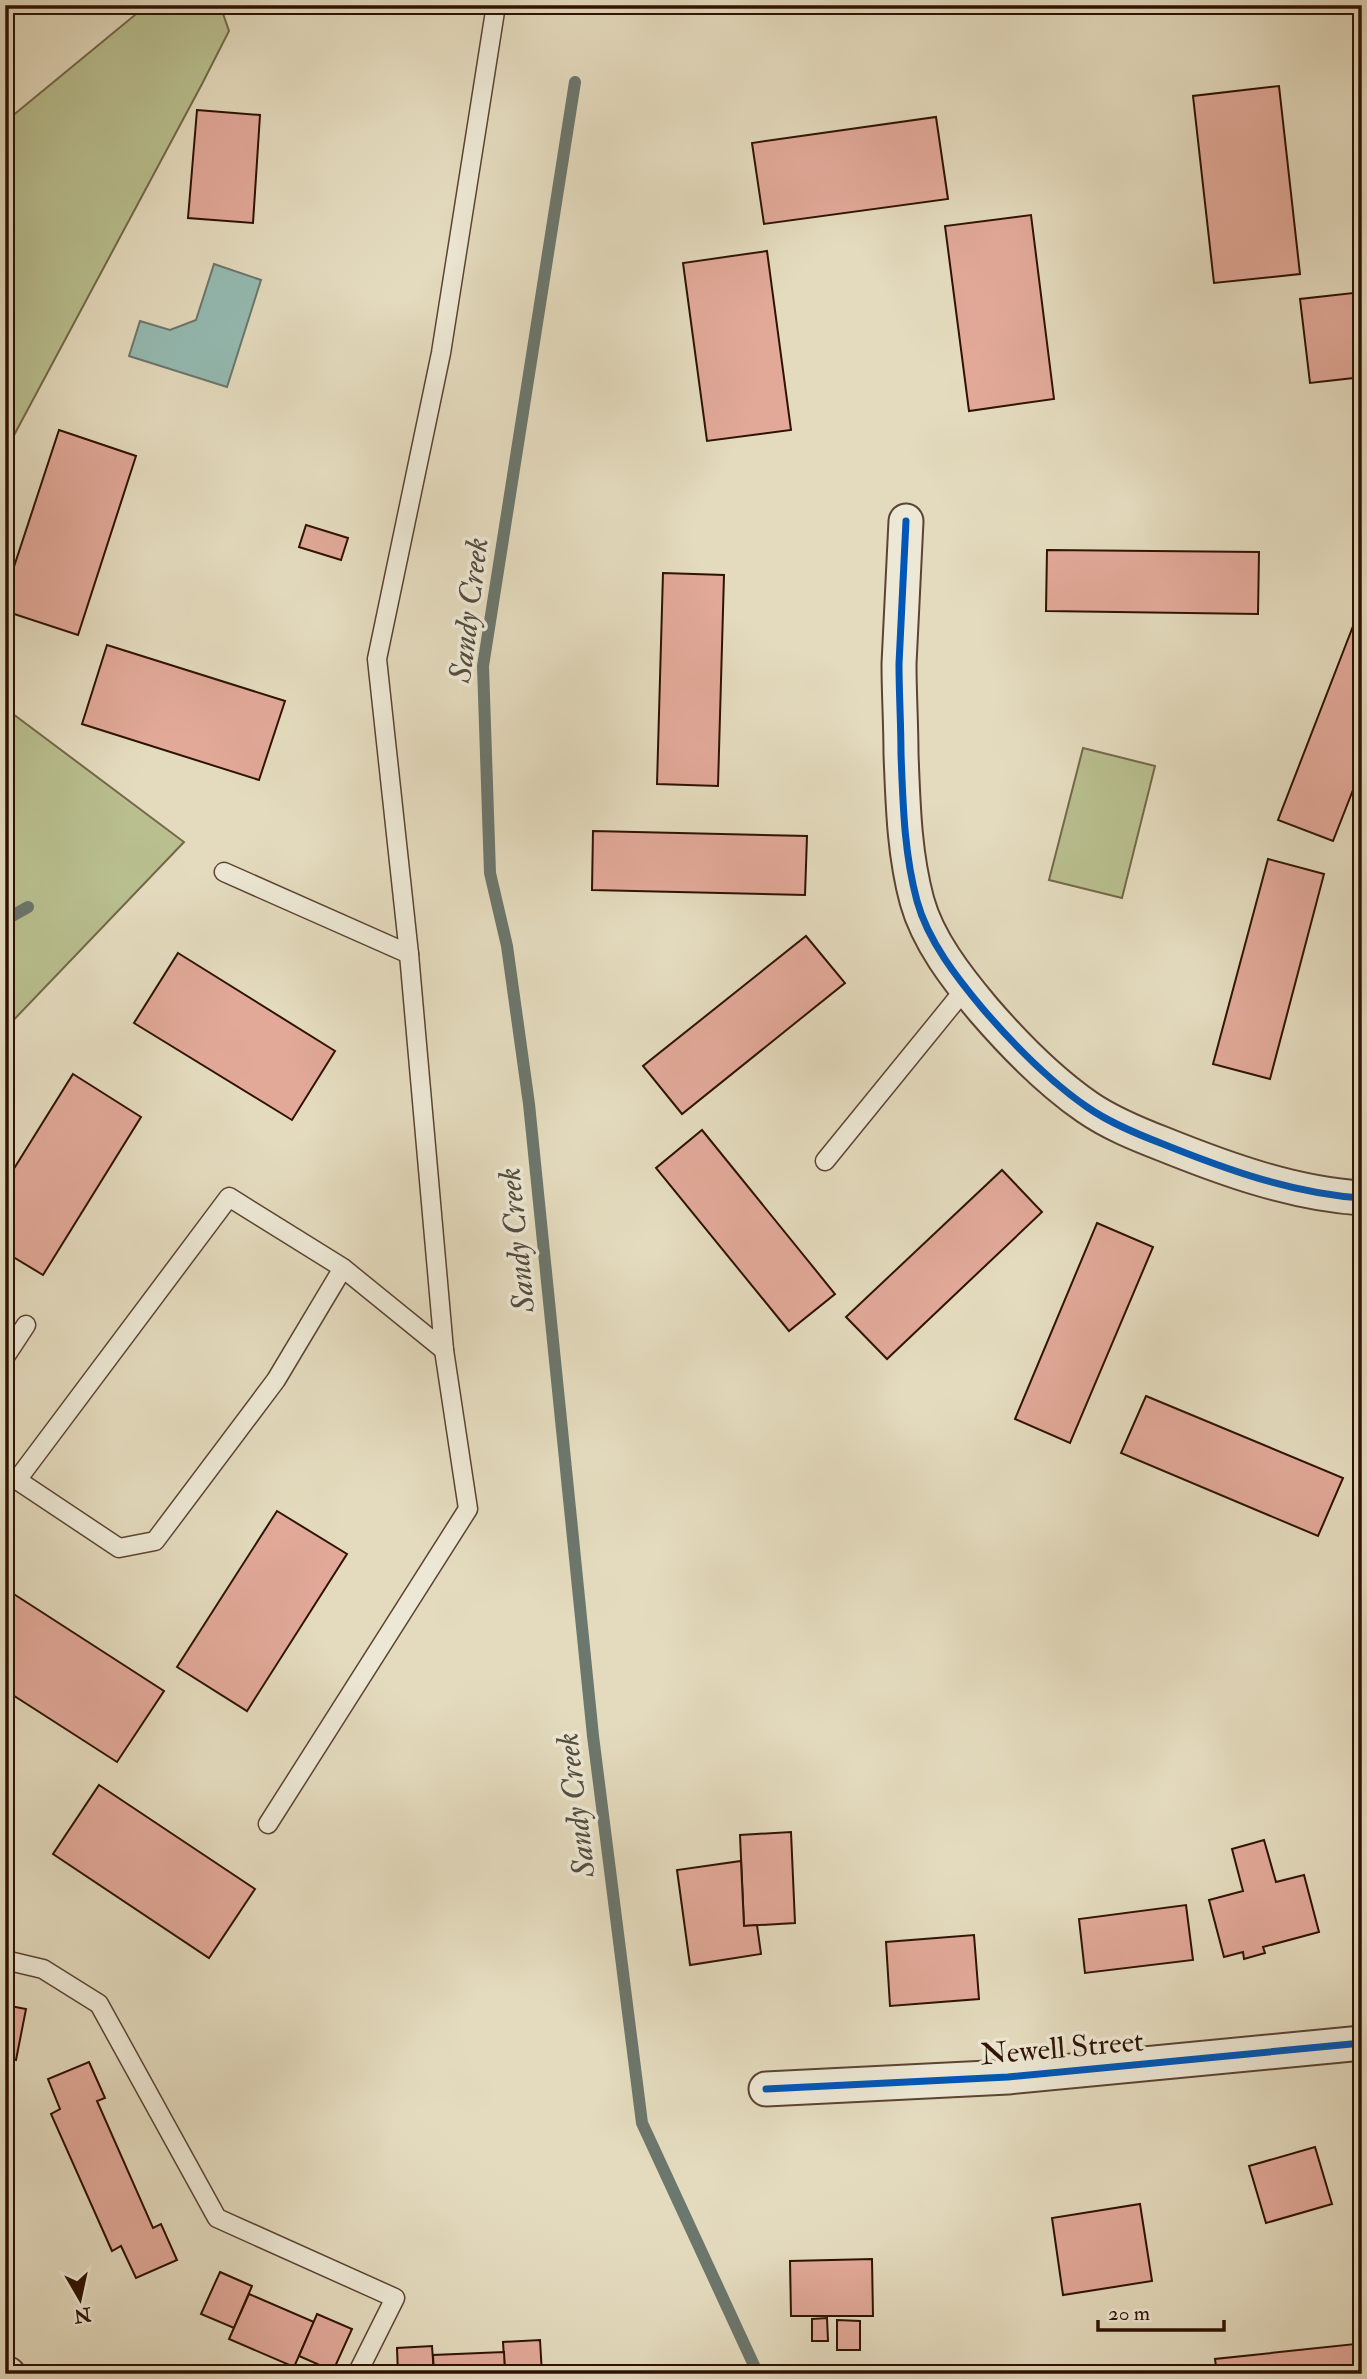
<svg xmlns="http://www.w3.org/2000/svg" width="1367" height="2379" viewBox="0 0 1367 2379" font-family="'IM FELL Double Pica',serif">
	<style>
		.green { fill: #b9bf8f; stroke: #746849; stroke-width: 2 }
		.water { fill: #95bbb3; stroke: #6c776d; stroke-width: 2 }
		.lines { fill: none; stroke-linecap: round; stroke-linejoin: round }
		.stream { stroke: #6c776d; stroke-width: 12 }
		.building { fill: #e2a999; stroke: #2f1203; stroke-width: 2 }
		.lane-casing { stroke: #5c4432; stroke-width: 21 }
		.street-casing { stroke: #5c4432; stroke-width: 37 }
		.lane { stroke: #ede8d5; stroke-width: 18 }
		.street { stroke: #ede8d5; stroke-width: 33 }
		.cycleway-casing { stroke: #ede8d5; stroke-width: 11 }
		.cycleway { stroke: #0057b8; stroke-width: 7 }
		.labels { text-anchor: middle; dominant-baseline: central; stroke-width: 7; stroke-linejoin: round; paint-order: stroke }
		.street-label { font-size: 30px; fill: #2f1203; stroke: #ede8d5 }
		.water-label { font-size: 32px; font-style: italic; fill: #534d41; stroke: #ede8d5 }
	</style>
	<rect width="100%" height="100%" fill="#e4dbbe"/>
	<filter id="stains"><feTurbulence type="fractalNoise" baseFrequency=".00286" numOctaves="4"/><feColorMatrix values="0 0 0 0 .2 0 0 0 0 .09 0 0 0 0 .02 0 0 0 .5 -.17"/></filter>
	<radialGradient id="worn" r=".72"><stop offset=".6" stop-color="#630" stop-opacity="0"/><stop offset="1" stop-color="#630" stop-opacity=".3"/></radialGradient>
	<g class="green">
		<polygon points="142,5 220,5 229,31 202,84 5,452 5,122 141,10"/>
		<polygon points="5,708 184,842 5,1029"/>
		<polygon points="1083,748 1155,766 1122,898 1049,880"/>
	</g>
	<polygon class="water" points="214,264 261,280 227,387 129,356 140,321 170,330 196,320"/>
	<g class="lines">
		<g class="stream">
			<polyline points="575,82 483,666 490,873 507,946 529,1104 593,1736 642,2123 758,2374"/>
			<polyline points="5,920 28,907"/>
		</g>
	</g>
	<g class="building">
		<polygon points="1279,86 1300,274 1214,283 1193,96"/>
		<polygon points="197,110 260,115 253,223 188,218"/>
		<polygon points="936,117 948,199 764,224 752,143"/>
		<polygon points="1031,215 1054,399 969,411 945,226"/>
		<polygon points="767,251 791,430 707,441 683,263"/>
		<polygon points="1362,292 1362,377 1310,383 1300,299"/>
		<polygon points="59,430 136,456 78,635 5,611 5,594"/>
		<polygon points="306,525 348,538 341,560 299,547"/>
		<polygon points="1047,550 1259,552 1258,614 1046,611"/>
		<polygon points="663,573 724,575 718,786 657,784"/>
		<polygon points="1355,621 1362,624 1362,767 1333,841 1278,820"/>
		<polygon points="107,645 285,701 259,780 82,724"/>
		<polygon points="593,831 807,836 805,895 592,890"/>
		<polygon points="1268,859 1324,874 1270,1079 1213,1064"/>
		<polygon points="806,936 845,983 682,1114 643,1066"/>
		<polygon points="178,953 335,1051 292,1120 134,1023"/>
		<polygon points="73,1074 141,1117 43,1275 5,1252 5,1183"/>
		<polygon points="702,1130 835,1294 789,1331 656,1168"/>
		<polygon points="1002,1170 1042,1212 887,1359 846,1317"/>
		<polygon points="1097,1223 1153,1247 1070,1443 1015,1419"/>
		<polygon points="1146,1396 1343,1478 1318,1536 1121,1453"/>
		<polygon points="277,1511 347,1554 247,1711 177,1667"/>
		<polygon points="6,1589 164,1691 117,1762 5,1690"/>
		<polygon points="99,1785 255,1889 209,1958 53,1854"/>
		<polygon points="791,1832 795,1923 744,1926 740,1835"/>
		<polygon points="1264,1840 1276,1882 1304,1875 1319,1932 1263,1947 1265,1953 1244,1959 1243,1952 1224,1957 1209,1900 1243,1891 1232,1849"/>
		<polygon points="741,1861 744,1926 757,1925 761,1954 690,1965 677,1870"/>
		<polygon points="1186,1905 1193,1960 1085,1973 1079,1919"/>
		<polygon points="974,1935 979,1999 890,2006 886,1942"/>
		<polygon points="5,2005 26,2009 16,2060 5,2057"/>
		<polygon points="89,2062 105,2098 97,2101 153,2228 161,2224 177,2260 136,2278 121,2246 112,2251 51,2114 60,2109 48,2079"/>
		<polygon points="1315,2147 1332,2204 1266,2223 1249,2166"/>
		<polygon points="1140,2204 1152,2281 1063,2295 1052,2218"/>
		<polygon points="872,2259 873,2316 791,2316 790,2261"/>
		<polygon points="220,2272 252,2286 234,2328 201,2314"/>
		<polygon points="249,2294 314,2322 294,2367 229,2339"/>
		<polygon points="317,2314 352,2329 333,2371 299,2356"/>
		<polygon points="827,2318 828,2341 812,2341 812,2319"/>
		<polygon points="837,2320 860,2321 860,2350 837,2350"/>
		<polygon points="540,2340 542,2374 505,2374 503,2342"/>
		<polygon points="1355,2344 1358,2374 1217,2374 1215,2359"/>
		<polygon points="432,2346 434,2374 398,2374 397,2348"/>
		<polygon points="504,2352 505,2374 434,2374 433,2355"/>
	</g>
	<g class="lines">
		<defs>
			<g id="lane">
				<polyline points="224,872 409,954"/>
				<polyline points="825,1161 965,989"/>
				<polyline points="343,1268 276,1380 155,1541 119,1548 17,1480 229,1197 343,1268 444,1350"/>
				<polyline points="5,1357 26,1325"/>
				<polyline points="268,1824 468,1509 444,1350 409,954 377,659 441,353 496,5"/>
				<polyline points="5,1960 43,1969 99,2004 217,2218 395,2298 357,2374"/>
			</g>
			<g id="street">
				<path d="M 906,521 C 904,569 901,616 899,664 C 899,694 901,724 901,754 C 903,804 904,853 917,901 C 928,941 957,978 983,1009 C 1014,1045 1048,1080 1087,1107 C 1110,1123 1137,1134 1163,1144 C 1225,1169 1294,1194 1362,1198"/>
				<polyline points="766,2089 1008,2077 1362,2043"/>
				<polyline points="5,2373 8,2374"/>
			</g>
		</defs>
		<use href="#lane" class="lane-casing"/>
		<use href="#street" class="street-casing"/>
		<use href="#lane" class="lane"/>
		<use href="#street" class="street"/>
		<defs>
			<g id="cycleway">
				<path d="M 906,521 C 904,569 901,616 899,664 C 899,694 901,724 901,754 C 903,804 904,853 917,901 C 928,941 957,978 983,1009 C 1014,1045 1048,1080 1087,1107 C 1110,1123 1137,1134 1163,1144 C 1225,1169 1294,1194 1362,1198"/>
				<polyline points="766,2089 1008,2077 1362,2043"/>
			</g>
		</defs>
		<use href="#cycleway" class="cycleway-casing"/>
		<use href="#cycleway" class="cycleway"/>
	</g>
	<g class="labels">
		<g class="street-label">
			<text transform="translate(1062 2048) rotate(-5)">Newell Street</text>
		</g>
		<g class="water-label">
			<text transform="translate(469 610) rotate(-83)">Sandy Creek</text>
			<text transform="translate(517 1240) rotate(-96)">Sandy Creek</text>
			<text transform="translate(576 1805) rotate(-97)">Sandy Creek</text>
		</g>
	</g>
	<rect width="1367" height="2379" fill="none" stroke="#e4dbbe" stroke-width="28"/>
	<rect x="7" y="7" width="1353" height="2365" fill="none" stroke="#2f1203" stroke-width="3.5"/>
	<rect x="14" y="14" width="1339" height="2351" fill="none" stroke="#2f1203" stroke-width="2"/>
	<g transform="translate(80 2299) rotate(171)" stroke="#ede8d5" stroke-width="5" paint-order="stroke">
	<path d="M0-5L12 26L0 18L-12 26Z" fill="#2f1203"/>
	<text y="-10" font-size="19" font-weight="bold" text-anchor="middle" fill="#2f1203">N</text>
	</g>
	<path d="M1098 2320v10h126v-10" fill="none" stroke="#2f1203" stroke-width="3.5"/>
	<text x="1108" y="2320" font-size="21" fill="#2f1203" stroke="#ede8d5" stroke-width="5" paint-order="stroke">20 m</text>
	<rect width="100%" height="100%" filter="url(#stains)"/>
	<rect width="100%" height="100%" fill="url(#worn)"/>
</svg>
